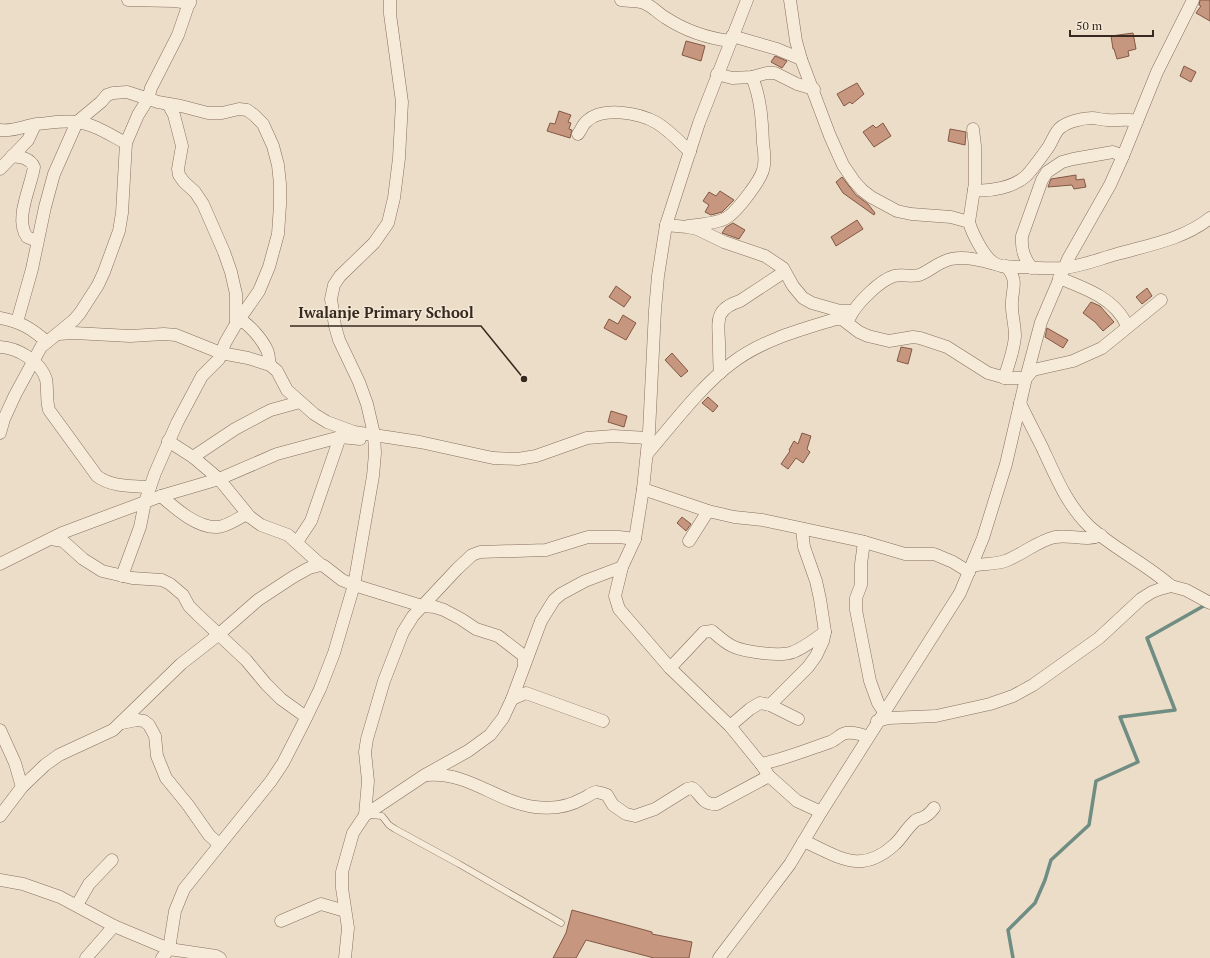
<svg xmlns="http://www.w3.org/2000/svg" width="1210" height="958" viewBox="0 0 1210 958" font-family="'PT Serif',serif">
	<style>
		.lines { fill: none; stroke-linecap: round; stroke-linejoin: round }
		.stream { stroke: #6f8d83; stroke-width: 3.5 }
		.building { fill: #c7967f; stroke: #835845 }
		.lane-casing { stroke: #866f5d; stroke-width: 7 }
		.street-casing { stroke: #866f5d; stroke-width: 13 }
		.lane { stroke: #f6ebd9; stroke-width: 6 }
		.street { stroke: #f6ebd9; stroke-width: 12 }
		.leader { fill: none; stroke: #372920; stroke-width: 1.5 }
		.callout-dot { fill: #372920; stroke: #f3e8d6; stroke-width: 1.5 }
		.callout-label { font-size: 15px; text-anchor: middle; font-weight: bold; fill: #372920; stroke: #f3e8d6; stroke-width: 3; stroke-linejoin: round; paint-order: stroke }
	</style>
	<rect width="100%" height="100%" fill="#ebddc7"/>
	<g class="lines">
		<polyline class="stream" points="1013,958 1008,930 1035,903 1045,880 1051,860 1089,825 1096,781 1138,762 1120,717 1175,710 1147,638 1207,604"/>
	</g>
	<g class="building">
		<polygon points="1200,0 1210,0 1210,21 1196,13 1201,6 1199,5"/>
		<polygon points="1133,33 1136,49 1128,51 1129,56 1117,59 1114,49 1113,49 1111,36"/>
		<polygon points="686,41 705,46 701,61 682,55"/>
		<polygon points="775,56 787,61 782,68 771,62"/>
		<polygon points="1184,66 1196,72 1191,82 1180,76"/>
		<polygon points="857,83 864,94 852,104 850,102 844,106 837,94"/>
		<polygon points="559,111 571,115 568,122 571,123 569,129 572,130 570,138 547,131 550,123 555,124"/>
		<polygon points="883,123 891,136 874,147 863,132 873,125 876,128"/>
		<polygon points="950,129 966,132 965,145 948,141"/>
		<polygon points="1076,175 1076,180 1084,179 1086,187 1074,189 1072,185 1048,187 1051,179"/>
		<polygon points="842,177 856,195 868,204 875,213 874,215 843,193 836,182"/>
		<polygon points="720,191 734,200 722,212 711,215 705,212 709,205 703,201 709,192 716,196"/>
		<polygon points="857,220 863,229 836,246 831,237"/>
		<polygon points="733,223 745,230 739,239 722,233 726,227"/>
		<polygon points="616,286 631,297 624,307 609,297"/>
		<polygon points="1147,288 1152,296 1142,304 1136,297"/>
		<polygon points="1091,302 1100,306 1114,322 1103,331 1095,322 1083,313"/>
		<polygon points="623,315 636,323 626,340 604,328 609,319 618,324"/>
		<polygon points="1047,328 1068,340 1063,348 1045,337"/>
		<polygon points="901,347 912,349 908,364 897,361"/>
		<polygon points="672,353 688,371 681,377 665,360"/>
		<polygon points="708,397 718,406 713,412 702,403"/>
		<polygon points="611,411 627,416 624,427 608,422"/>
		<polygon points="802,433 811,436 807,449 810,452 803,463 796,458 788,469 781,464 790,451 789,450 794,441 798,444"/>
		<polygon points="682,517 691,524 686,531 677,523"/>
		<polygon points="572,910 652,932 652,934 692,942 689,958 654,958 586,940 576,958 553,958 566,933"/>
	</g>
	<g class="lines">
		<defs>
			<polyline id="lane" points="369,815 382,816 389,825 395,829 459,864 561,923"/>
			<g id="street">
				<polyline points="128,0 174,1 190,3"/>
				<path d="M 621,0 C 629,2 639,0 646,4 C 653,7 659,14 666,18 C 686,31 707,38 730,41"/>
				<polyline points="747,0 699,123 666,225 658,276 655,310 649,432 643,489 635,539 622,567 615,596 619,609 670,668 730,726 761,764 769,776 797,801 821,812"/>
				<path d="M 790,0 L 796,41 L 801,59 L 830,136 L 843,165 L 854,181 L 862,190 L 871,197 L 897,211 L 911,214 L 951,217 L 969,222 C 972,233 984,257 994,263 C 1001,268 1013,267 1021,267 C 1035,268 1049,269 1064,268 C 1082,266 1099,259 1117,254 C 1149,245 1184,239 1210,218"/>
				<polyline points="732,36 777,49 801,59"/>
				<polyline points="717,74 732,78 752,77 767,73 775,73 797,84 814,89"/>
				<path d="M 168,104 L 174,115 L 182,146 L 178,169 L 179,175 L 184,182 L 195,192 L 203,204 L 224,252 L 231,272 L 236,294 L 236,324 L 242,321 C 251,326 263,341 267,350 C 269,354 269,360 270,365"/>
				<path d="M 0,130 C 13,132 24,126 37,124 C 50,123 64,120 77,122 C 94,124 110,135 126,143"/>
				<path d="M 578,134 C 581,130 583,124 587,121 C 603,106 640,113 657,123 C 670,131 680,142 690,152"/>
				<path d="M 12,156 C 21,157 30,158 34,167 C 31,187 14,219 27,237 L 37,241"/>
				<polyline points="0,169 28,140 35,125"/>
				<path d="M 974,190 C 990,192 1014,187 1026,176 C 1032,170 1042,156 1047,149 C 1052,143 1054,133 1060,128 C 1067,122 1082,118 1092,118 C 1097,118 1102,120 1107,120 C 1117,121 1127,118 1137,121"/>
				<polyline points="969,222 975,183 975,146 973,129"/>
				<polyline points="666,225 687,227 697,229 724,242 765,256 783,268 793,286 803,298 812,303 840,311 853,311"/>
				<path d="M 688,226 C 697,225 719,223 726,218 C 736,213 760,181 763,170 C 766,161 764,152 763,143 C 762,120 761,99 752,77"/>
				<path d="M 1032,268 C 1024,259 1021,248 1022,236 L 1042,180 L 1047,172 L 1062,162 L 1073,159 L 1113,152 L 1123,156"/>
				<path d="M 1059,278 C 1085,288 1116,299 1127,326"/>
				<path d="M 850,317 C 856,304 880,280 894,276 C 902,274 911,277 919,275 C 928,272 935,265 943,262 C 959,254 979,260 995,264"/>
				<path d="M 0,318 C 21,322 31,328 47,342"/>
				<polyline points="17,322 32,269 45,207 54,174 77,122 101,102 107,95 113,93 127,92 158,102 181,106 208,113 222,113 239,109 247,110 254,115 263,124 273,146 278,165 280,184 280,205 278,234 269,267 259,291 236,324 225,343 219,359 202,376 177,423 155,473 145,502 140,527 122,576"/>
				<polyline points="58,334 74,333 130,336 164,334 176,335 221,353 248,358 270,365 277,371 287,390 314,414 327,422 354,432 420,442 479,455 493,458 518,459 536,456 587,438 613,436 648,438"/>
				<path d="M 0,347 C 18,348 40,361 46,379 C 48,390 46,400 49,410 L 97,476 C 111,487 132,486 150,487"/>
				<path d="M 720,373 C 719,363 719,353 719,342 C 718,320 715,309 740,301 L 784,272"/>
				<path d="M 1004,378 C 1009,364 1014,350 1015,336 C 1015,324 1011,313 1012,301 C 1013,286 1018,280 1006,266"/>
				<path d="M 1020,403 C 1027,418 1035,433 1042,447 C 1055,475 1067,505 1089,526 C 1114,549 1145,563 1171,586"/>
				<polyline points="0,433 4,419 15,395 41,347 74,320 80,313 98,285 104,272 119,231 122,213 126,143 138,115 148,99 151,88 178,35 190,0"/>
				<polyline points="168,441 193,457 219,479 250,517 261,525 288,535 321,565 324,566 342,580 354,585 422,606 435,607 444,610 461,619 476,629 498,636 524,656 524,665"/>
				<path d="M 647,454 C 673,424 701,386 732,363 C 762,340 800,330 836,319 L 842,319 L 859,332 L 868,336 L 889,341 L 913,337 L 920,338 L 947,347 L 988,373 L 1006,378 L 1026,378 L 1033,370 L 1073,361 L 1102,348 L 1161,300"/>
				<polyline points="193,457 235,429 263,414 271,410 300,402"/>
				<polyline points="643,489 708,511 734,517 763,520 861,541 905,554 934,554 953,562 969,572"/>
				<path d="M 161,496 C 175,508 197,528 217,527 C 226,527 237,519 245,515 L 250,517"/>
				<polyline points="51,539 63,541 83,559 102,571 132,578 162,580 170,584 183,595 189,606 198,615 246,660 266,684 281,699 306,717"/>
				<polyline points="689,541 708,511"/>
				<polyline points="297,542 311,521 340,437"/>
				<polyline points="864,542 861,564 861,585 856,598 856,610 870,681 878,703 884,712"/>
				<polyline points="0,564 62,533 161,496 219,479 277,454 340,437 360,439"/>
				<path d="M 972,566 C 983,563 994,565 1005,561 C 1022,555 1037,541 1055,537 C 1071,534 1086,542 1101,535"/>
				<path d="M 670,668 L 704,632 L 712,631 C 718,636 724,642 732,646 C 744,652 781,657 793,652 C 804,648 815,639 825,632"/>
				<polyline points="512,699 526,693 603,721"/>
				<polyline points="770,705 808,667 816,656 823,641 825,632 820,599 816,581 804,547 802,529"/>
				<polyline points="877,721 889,718 936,716 990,704 1013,696 1033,685 1099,638 1141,599 1152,592 1160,589 1171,586 1186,590 1210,603"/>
				<polyline points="122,723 137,720 144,721 149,725 155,736 157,756 166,778 188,805 209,835 219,844"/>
				<polyline points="730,726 750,709 760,703 770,705 798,719"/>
				<polyline points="0,730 15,763 22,787"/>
				<path d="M 761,764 C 785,759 807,750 830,742 C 836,740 840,734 846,733 C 854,732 861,734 868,737"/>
				<path d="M 428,775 C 469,772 497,802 535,807 C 551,809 568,807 582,799 C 587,797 591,793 596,792 C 600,792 604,794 607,795 L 613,805 L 626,814 L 635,816 L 655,809 L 687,789 L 692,788 C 702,794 701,805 717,804 L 769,776"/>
				<polyline points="365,815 368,781 365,752 367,739 384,681 403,632 413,616 457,569 472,555 480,552 546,550 588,537 619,537 635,539"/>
				<polyline points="0,816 22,787 45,765 59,755 113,730 181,664 218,635 258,600 293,577 309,568 321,565"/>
				<path d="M 803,842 L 806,842 C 839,857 861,875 894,845 C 902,838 906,829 914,822 C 916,819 919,819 922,818 C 927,816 931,812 934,808"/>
				<polyline points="0,880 23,884 60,897 114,926 169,949 216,956 220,958"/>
				<polyline points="77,905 89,884 112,860"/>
				<polyline points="281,921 321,904 345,911"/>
				<polyline points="86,958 114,926"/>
				<polyline points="162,958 169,949 175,911 184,889 271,781 283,763 303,724 320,689 334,653 354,585 373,476 375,453 374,434 367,404 359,382 339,340 335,326 331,299 334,285 340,276 374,243 388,223 394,198 399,158 402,102 390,14 390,0"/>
				<polyline points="345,958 348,928 342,888 342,872 353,833 365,815 425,775 468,751 490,735 503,718 512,699 541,621 554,600 561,594 585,581 622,567"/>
				<polyline points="719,958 790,864 821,812 960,593 983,538 1006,464 1026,378 1041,322 1068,259 1110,185 1123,156 1157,72 1193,0"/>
			</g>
		</defs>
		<use href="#lane" class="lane-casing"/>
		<use href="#street" class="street-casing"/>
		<use href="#lane" class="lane"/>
		<use href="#street" class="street"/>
	</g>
	<path class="leader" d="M524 379L481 326H290"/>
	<circle class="callout-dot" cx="524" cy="379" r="4"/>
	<g class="callout-label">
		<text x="386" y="318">Iwalanje Primary School</text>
	</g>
	<path d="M1070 30v6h83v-6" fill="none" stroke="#372920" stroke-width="2"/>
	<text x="1076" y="30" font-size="12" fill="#372920" stroke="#f3e8d6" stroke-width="3" paint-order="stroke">50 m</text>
</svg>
